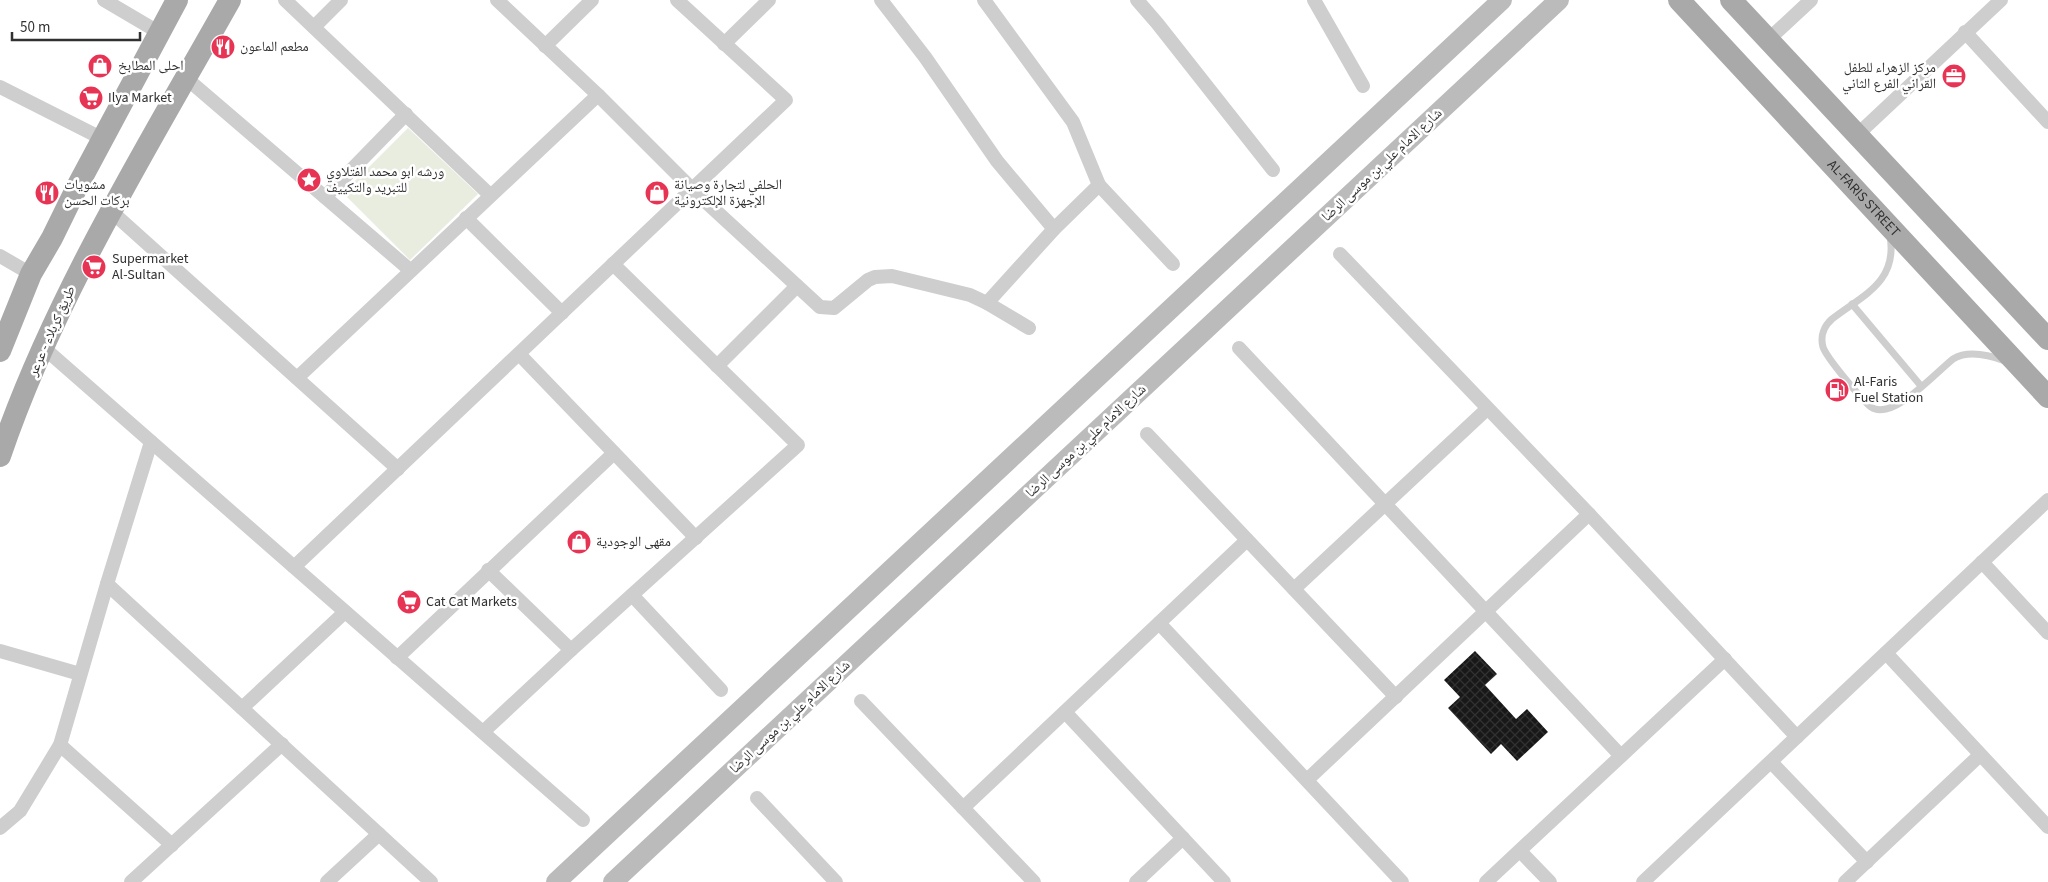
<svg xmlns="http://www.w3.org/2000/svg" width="2048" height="882" viewBox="0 0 2048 882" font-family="'Source Sans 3','Noto Naskh Arabic',sans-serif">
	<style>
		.green { fill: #e8eddf }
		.building { fill: url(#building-cross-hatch) }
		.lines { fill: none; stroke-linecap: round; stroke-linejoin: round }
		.service { stroke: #cecece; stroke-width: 7 }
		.minor { stroke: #cecece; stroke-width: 14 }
		.secondary { stroke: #bbb; stroke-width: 20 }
		.primary { stroke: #a9a9a9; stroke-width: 22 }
		.labels { text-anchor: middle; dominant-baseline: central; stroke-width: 5; stroke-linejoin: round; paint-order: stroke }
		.poi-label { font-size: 14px; fill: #313131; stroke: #fff; text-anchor: start }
		.street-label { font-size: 14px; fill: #313131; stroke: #fff }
	</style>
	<defs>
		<pattern id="building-cross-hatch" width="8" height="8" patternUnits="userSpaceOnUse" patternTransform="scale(1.25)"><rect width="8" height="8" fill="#181818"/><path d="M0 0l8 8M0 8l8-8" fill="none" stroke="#313131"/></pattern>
	</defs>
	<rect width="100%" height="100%" fill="#fff"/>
	<polygon class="green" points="408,128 478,194 410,260 343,193"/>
	<polygon class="building" points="1475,651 1497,674 1485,685 1516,719 1527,709 1548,732 1517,761 1501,744 1491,754 1448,708 1460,697 1444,680"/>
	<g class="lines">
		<g class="service">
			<path d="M 1890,236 C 1898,282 1863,295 1832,319 C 1824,326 1820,336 1823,347 C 1826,357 1861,399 1871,407 C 1875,410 1881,410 1886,409 C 1905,406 1937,372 1953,359 C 1968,350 1989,355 2005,361"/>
			<polyline points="1852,304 1921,386"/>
		</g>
		<g class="minor">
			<polyline points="104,0 160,33"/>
			<polyline points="285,0 490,195"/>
			<polyline points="497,0 598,95 692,189 820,307 834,308 868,280 875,277 892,276 970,295 987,303 1029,328"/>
			<polyline points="881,0 925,57 997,161 1054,229"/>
			<polyline points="984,0 1073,122 1099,185 1173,264"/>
			<polyline points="1137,0 1157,23 1273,170"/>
			<polyline points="1314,0 1363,86"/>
			<polyline points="314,27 341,0"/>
			<polyline points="1965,32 2048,122"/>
			<polyline points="1768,40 1811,0"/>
			<polyline points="724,44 769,0"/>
			<polyline points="545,46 592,0"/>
			<polyline points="186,78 410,270"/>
			<polyline points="0,87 103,139"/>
			<polyline points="1857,135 2001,0"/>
			<polyline points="325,197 406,114"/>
			<polyline points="112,212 398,469"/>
			<polyline points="466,218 562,313"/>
			<polyline points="1340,254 1589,514 1797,737"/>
			<polyline points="0,256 31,274"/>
			<polyline points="987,303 1054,229 1099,185"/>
			<polyline points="44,348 583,820"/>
			<polyline points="1239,348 1621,756"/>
			<polyline points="519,354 696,538"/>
			<polyline points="717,366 797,286"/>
			<polyline points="297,378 598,95"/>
			<polyline points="1147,434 1396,697"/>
			<polyline points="1982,562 2048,633"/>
			<polyline points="294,567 786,100 677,0"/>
			<polyline points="488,570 571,650"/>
			<polyline points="107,584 431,882"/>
			<polyline points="1294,589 1487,409"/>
			<polyline points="632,595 721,690"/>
			<polyline points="1159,623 1402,882"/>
			<polyline points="0,651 80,674"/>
			<polyline points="1886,653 2048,827"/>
			<polyline points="397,658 614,453"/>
			<polyline points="861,701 1034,882"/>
			<polyline points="242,708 345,612"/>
			<polyline points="1065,712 1224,882"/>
			<polyline points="483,732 571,650 798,445 613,264"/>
			<polyline points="60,745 172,845"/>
			<polyline points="1771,762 1867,862"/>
			<polyline points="1307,780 1589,514"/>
			<polyline points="757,798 836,882"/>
			<polyline points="963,808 1247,540"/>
			<polyline points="0,828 20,811 60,745 107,584 151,442"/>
			<polyline points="1520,851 1550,882"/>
			<polyline points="131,882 282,744"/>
			<polyline points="327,882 379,834"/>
			<polyline points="1136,882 1183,838"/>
			<polyline points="1486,882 1725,659"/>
			<polyline points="1643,882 2048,500"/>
			<polyline points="1845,882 1980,755"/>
		</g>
		<g class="secondary">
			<polyline points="556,882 1502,0"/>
			<polyline points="613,882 1559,0"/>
		</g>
		<g class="primary">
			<path id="s1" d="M 1679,0 L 2048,397"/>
			<polyline points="1731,0 2048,339"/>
			<polyline points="0,351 31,274 52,238 78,185 177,0"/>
			<path d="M 0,456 C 54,297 148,146 230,0"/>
		</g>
	</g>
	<defs>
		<symbol id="restaurant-disc" viewBox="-11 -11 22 22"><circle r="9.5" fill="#e73354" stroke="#fff"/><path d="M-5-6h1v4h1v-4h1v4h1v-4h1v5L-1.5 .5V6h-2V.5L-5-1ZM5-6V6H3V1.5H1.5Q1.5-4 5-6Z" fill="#fff"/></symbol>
		<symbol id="shop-disc" viewBox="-11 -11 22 22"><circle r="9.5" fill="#e73354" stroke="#fff"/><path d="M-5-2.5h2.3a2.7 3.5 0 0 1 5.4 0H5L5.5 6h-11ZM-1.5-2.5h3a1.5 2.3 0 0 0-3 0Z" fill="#fff"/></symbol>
		<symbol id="office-disc" viewBox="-11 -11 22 22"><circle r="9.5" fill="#e73354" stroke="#fff"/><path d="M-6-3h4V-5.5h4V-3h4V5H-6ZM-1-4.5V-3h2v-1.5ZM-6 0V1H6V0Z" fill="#fff"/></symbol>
		<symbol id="supermarket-disc" viewBox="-11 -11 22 22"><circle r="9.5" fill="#e73354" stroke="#fff"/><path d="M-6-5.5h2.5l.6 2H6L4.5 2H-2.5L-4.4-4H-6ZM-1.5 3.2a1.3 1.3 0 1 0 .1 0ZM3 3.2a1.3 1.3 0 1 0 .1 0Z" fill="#fff"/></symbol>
		<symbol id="sight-disc" viewBox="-11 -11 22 22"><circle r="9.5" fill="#e73354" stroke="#fff"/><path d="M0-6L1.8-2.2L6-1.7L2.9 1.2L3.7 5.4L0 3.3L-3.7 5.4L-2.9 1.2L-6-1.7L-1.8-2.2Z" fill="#fff"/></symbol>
		<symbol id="fuel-disc" viewBox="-11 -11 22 22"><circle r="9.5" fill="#e73354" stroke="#fff"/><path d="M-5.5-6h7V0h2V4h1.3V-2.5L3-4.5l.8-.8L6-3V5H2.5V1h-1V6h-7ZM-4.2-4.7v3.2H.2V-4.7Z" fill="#fff"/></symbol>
	</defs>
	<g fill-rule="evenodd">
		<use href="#restaurant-disc" x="209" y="33" width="28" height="28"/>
		<use href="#shop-disc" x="86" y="52" width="28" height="28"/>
		<use href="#office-disc" x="1940" y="62" width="28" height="28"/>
		<use href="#supermarket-disc" x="77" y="84" width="28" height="28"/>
		<use href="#sight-disc" x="295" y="166" width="28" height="28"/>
		<use href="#restaurant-disc" x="33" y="179" width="28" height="28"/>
		<use href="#shop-disc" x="643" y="179" width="28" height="28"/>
		<use href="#supermarket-disc" x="80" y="253" width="28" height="28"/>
		<use href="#fuel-disc" x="1823" y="376" width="28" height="28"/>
		<use href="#shop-disc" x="565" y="528" width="28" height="28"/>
		<use href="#supermarket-disc" x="395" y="588" width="28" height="28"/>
	</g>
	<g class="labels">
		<g class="poi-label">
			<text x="240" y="47">مطعم الماعون</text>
			<text x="118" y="66">احلى المطابخ</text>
			<text x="1936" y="68" text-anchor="end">مركز الزهراء للطفل<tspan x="1936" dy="16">القراني الفرع الثاني</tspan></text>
			<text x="108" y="98">Ilya Market</text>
			<text x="326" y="172">ورشه ابو محمد الفتلاوي<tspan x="326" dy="16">للتبريد والتكييف</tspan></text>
			<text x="64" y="185">مشويات<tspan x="64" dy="16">بركات الحسن</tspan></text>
			<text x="674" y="185">الحلفي لتجارة وصيانة<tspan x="674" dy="16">الإجهزة الإلكترونية</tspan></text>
			<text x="112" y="259">Supermarket<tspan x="112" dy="16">Al-Sultan</tspan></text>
			<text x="1854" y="382">Al-Faris<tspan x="1854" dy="16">Fuel Station</tspan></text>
			<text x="596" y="542">مقهى الوجودية</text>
			<text x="426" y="602">Cat Cat Markets</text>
		</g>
		<g class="street-label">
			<text transform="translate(1382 165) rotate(-43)">شارع الامام علي بن موسى الرضا</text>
			<text stroke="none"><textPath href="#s1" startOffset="271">AL-FARIS STREET</textPath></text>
			<text transform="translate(52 331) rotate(-66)">طريق كربلاء - عرعر</text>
			<text transform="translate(1086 441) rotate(-43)">شارع الامام علي بن موسى الرضا</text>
			<text transform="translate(790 717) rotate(-43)">شارع الامام علي بن موسى الرضا</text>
		</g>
	</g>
	<path d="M12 32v8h128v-8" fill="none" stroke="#313131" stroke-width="2.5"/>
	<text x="20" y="32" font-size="15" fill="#313131" stroke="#ffffff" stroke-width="4" paint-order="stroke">50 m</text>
</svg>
